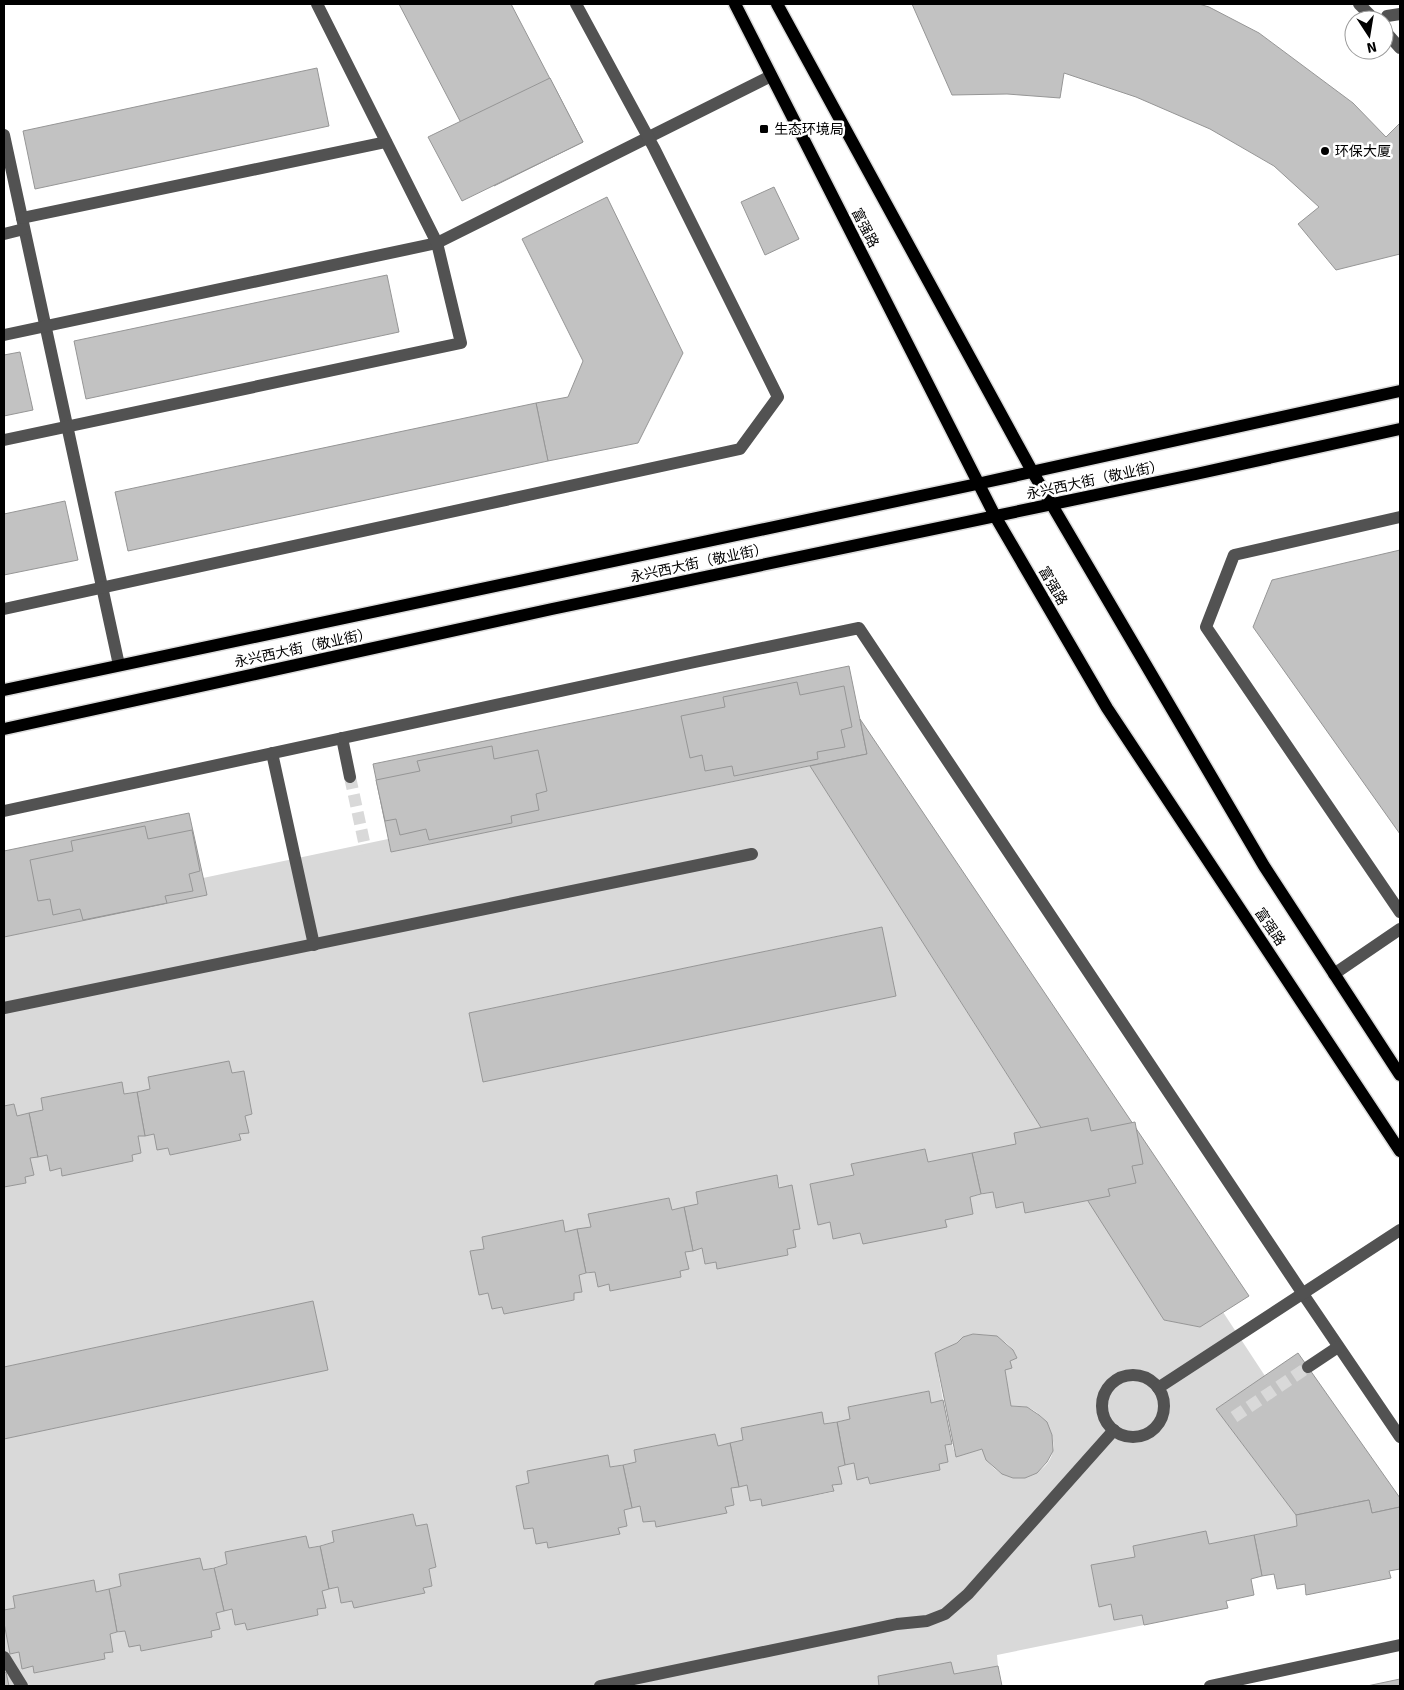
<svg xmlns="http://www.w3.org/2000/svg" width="1404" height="1690" viewBox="0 0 1404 1690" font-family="Signika,'Noto Sans SC',sans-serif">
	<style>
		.green { fill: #d9d9d9; fill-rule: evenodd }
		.building { fill: #c2c2c2; stroke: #969696 }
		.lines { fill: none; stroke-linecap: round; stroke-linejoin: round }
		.minor-tunnel { stroke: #d9d9d9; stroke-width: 12; stroke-dasharray: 12 6; stroke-linecap: butt }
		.major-casing { stroke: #dbdbdb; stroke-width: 15 }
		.minor { stroke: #525252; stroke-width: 12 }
		.major { stroke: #000; stroke-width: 12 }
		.poi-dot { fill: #000; stroke: #fff; stroke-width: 2 }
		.labels { text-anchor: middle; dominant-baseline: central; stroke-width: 5; stroke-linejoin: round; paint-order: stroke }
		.poi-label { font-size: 14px; fill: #000; stroke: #fff; text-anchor: start }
		.street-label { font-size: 14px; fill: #000; stroke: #fff }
	</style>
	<rect width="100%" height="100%" fill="#fff"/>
	<path class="green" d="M 810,766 L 1041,1128 L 1016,1144 L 928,1162 L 925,1149 L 852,1164 L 854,1175 L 810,1184 L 818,1225 L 830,1222 L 834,1239 L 860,1233 L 863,1243 L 947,1226 L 945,1220 L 973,1214 L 970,1197 L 993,1192 L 996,1208 L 1023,1202 L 1088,1200 L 1164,1320 L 1200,1327 L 1223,1312 L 1265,1376 L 1216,1409 L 1296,1515 L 1297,1526 L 1209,1544 L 1206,1531 L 1133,1546 L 1135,1557 L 1091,1566 L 1099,1607 L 1111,1604 L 1115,1620 L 1142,1615 L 1144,1625 L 997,1655 L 998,1666 L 954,1674 L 951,1662 L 878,1676 L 879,1686 L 9,1686 L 6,1672 L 4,1673 L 4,1623 L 10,1654 L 19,1652 L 22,1668 L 33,1666 L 35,1673 L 105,1659 L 104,1653 L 113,1651 L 110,1634 L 125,1631 L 129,1646 L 140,1645 L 141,1651 L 212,1637 L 211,1631 L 220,1629 L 216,1613 L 232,1609 L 235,1625 L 245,1623 L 247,1630 L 318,1615 L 317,1609 L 325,1608 L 322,1591 L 338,1587 L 341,1603 L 352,1601 L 354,1608 L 424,1593 L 423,1588 L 432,1586 L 429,1569 L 436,1567 L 427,1524 L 416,1526 L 412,1514 L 332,1531 L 334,1542 L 309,1548 L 225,1552 L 227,1564 L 203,1570 L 119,1574 L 121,1586 L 96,1592 L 93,1580 L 13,1596 L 15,1608 L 4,1610 L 4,1439 L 328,1370 L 313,1301 L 4,1367 L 4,1187 L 26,1183 L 25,1177 L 34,1175 L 30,1158 L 47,1155 L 50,1170 L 61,1168 L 63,1175 L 133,1161 L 132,1155 L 141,1153 L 138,1136 L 154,1134 L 168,1148 L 170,1155 L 240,1140 L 239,1134 L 249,1133 L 245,1116 L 252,1114 L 243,1071 L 232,1073 L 148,1077 L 150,1089 L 124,1094 L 121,1082 L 41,1098 L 43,1110 L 17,1116 L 14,1104 L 4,1106 L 4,937 L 206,895 L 203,878 L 388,839 L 391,852 ZM 881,927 L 896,996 L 483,1082 L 469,1013 ZM 777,1176 L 796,1247 L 787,1249 L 788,1255 L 718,1269 L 716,1262 L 705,1264 L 702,1248 L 685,1252 L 689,1269 L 680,1271 L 681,1277 L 611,1291 L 609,1284 L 598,1286 L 595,1272 L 579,1275 L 582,1292 L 574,1293 L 574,1300 L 504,1314 L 502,1307 L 492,1309 L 488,1293 L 479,1295 L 471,1251 L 484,1249 L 482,1237 L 562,1220 L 565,1232 L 591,1227 L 589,1214 L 669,1198 L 672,1210 L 698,1204 L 696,1192 ZM 973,1334 C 993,1335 1009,1338 1017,1358 L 1010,1361 L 1011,1368 L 1005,1370 L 1011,1406 C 1016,1406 1022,1406 1026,1407 C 1043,1412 1056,1433 1053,1450 C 1050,1470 1026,1482 1008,1476 C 995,1472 987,1462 982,1449 L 956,1457 L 952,1444 L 945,1445 L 948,1462 L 939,1464 L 940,1470 L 870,1484 L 868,1477 L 857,1479 L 854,1463 L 838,1467 L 841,1484 L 832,1485 L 833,1492 L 763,1505 L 761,1499 L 750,1501 L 747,1485 L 731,1488 L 734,1505 L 725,1507 L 726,1513 L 656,1527 L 655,1521 L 643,1522 L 640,1506 L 624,1510 L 627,1526 L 618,1528 L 619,1534 L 549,1548 L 547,1542 L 533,1528 L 524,1529 L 516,1486 L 529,1483 L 527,1471 L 608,1456 L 610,1467 L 636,1462 L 634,1450 L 715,1434 L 718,1446 L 743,1440 L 741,1428 L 822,1413 L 824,1424 L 850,1419 L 848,1407 L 928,1391 L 931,1403 L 943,1400 L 935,1353 L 957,1343 L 963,1337 Z"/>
	<g class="building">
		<polygon points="399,4 511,4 583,142 494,186"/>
		<polygon points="912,4 1199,4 1209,7 1259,33 1353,103 1386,137 1400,123 1400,254 1336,270 1298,224 1319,207 1274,166 1210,129 1136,97 1064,73 1060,98 1007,94 952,95"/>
		<polygon points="317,68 329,126 35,189 23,131"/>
		<polygon points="550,78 583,142 462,201 428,137"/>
		<polygon points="774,187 799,239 765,255 741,202"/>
		<polygon points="607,197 683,353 638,443 548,461 536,403 568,397 583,361 522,239"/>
		<polygon points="387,275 399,332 86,399 74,341"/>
		<polygon points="20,352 33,410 4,416 4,355"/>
		<polygon points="536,403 548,461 128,551 115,492"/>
		<polygon points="65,501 78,560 4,575 4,514"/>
		<polygon points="1400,550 1400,834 1253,627 1272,580"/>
		<polygon points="849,666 867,754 391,852 373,764"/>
		<polygon points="797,682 800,695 844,686 852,727 841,730 845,747 817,752 818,759 734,776 732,766 705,771 702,755 690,758 681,716 725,707 723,697"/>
		<polygon points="860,719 1249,1296 1200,1327 1164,1320 810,766 867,754"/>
		<polygon points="492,746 494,759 538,750 547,791 536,794 539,810 511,816 512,823 429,840 426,829 400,835 396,819 385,821 376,780 420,771 417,761"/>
		<polygon points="189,813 207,895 4,937 4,851"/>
		<polygon points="145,826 148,839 192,830 200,871 189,874 193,891 165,896 167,903 83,920 80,909 53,915 50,899 38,901 30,860 73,851 71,841"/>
		<polygon points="882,927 896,996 483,1082 469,1013"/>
		<polygon points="229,1061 232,1073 244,1071 252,1114 245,1116 249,1133 239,1134 241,1140 170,1155 168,1148 157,1150 154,1134 145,1136 137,1092 150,1089 148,1077"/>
		<polygon points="122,1082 124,1094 137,1092 145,1136 138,1136 141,1153 132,1155 133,1161 62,1176 61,1168 50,1171 47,1155 38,1157 29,1113 43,1110 41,1098"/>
		<polygon points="14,1104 17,1116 29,1113 38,1157 30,1158 34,1175 25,1177 26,1183 4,1187 4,1106"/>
		<polygon points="1088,1118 1091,1131 1135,1122 1143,1164 1132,1166 1136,1183 1108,1189 1110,1196 1025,1213 1023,1202 996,1208 993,1192 981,1194 972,1153 1016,1144 1014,1133"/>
		<polygon points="925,1149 928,1162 972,1153 981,1194 970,1197 973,1214 945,1220 947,1227 863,1244 860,1233 833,1239 830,1222 818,1225 810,1184 854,1175 851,1164"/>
		<polygon points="777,1175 779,1188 792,1185 800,1229 793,1230 796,1247 787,1249 788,1255 717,1269 716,1262 705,1264 702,1248 693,1251 684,1207 698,1204 696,1192"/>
		<polygon points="669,1198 672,1210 684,1207 693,1251 685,1252 689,1269 680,1271 681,1277 610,1291 609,1284 598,1287 595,1272 586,1273 577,1229 591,1227 588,1214"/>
		<polygon points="563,1220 565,1232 577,1229 586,1273 579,1275 582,1292 574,1293 574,1300 504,1314 502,1307 492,1309 488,1293 479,1295 470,1251 484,1249 482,1237"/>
		<polygon points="313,1301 328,1370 4,1439 4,1367"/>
		<polygon points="973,1334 997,1336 1013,1350 1017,1358 1010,1361 1012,1368 1005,1370 1011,1406 1027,1407 1039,1415 1047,1422 1052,1435 1053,1451 1047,1462 1037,1473 1025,1478 1013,1478 1002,1474 986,1460 982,1449 956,1457 935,1353 957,1343 963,1337"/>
		<polygon points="1298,1353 1400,1498 1400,1507 1372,1513 1369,1500 1296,1515 1216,1409"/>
		<polygon points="929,1391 931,1403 943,1400 952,1444 945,1445 948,1462 939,1464 940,1470 870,1484 868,1477 857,1480 854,1463 845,1465 837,1422 850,1419 848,1407"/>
		<polygon points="822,1412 824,1424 837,1422 845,1465 838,1467 842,1484 832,1485 834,1491 762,1506 761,1499 750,1501 747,1485 739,1487 730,1443 743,1440 741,1428"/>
		<polygon points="715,1434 718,1446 730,1443 739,1487 731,1488 734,1505 725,1507 727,1513 656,1527 655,1521 643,1522 640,1506 632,1508 623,1465 636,1462 634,1450"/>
		<polygon points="608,1455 610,1467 623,1465 632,1508 624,1510 627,1526 618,1528 620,1534 548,1548 547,1542 536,1544 533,1528 524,1529 516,1486 529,1483 527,1471"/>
		<polygon points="1369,1500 1372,1513 1400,1507 1400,1569 1389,1571 1391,1578 1306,1595 1305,1584 1277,1589 1274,1574 1262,1576 1254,1535 1297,1526 1296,1515"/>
		<polygon points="413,1514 416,1526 427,1524 436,1567 429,1569 432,1586 423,1588 425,1593 354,1608 352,1601 341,1603 338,1587 329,1589 320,1546 334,1542 332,1531"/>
		<polygon points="1206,1531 1209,1544 1254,1535 1262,1576 1251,1579 1254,1595 1226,1601 1228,1608 1144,1625 1142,1615 1114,1620 1111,1604 1099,1607 1091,1565 1135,1557 1133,1546"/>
		<polygon points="306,1536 309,1548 320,1546 329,1589 322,1591 326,1608 317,1609 318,1615 247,1630 245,1623 235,1625 232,1609 224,1611 214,1568 227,1564 225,1552"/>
		<polygon points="200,1558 203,1570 214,1568 224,1611 216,1613 220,1629 211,1631 212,1637 141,1651 140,1645 129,1647 125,1631 117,1632 109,1589 121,1586 119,1574"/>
		<polygon points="94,1580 96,1592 109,1589 117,1632 110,1634 113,1652 104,1653 105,1659 34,1673 33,1666 22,1669 19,1652 10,1654 4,1623 4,1610 15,1608 13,1596"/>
		<polygon points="951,1662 954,1674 998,1666 1002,1686 879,1686 878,1676"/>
		<polygon points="6,1672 9,1686 4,1686 4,1673"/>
		<polygon points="1400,1679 1400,1686 1367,1686"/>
	</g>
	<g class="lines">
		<g class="minor-tunnel">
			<polyline points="350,777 366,851"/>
			<polyline points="1234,1417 1308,1367"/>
		</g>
		<defs>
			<g id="major">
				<polyline points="735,4 995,516 1107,708 1400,1151"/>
				<polyline points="777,4 1032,471 1264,866 1400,1075"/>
				<polyline points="4,690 977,484 1400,391"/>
				<polyline points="4,729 552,609 1196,474 1400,429"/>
			</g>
		</defs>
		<use href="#major" class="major-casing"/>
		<g class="minor">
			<polyline points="1359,4 1375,20"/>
			<polyline points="1387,16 1400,14"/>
			<polyline points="1384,30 1400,48"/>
			<polyline points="4,135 119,665"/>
			<polyline points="22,218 386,142"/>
			<polyline points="4,234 24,229"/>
			<polyline points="4,335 437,243 771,76"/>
			<polyline points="4,440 461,343 437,243 317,4"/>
			<polyline points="1400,517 1234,555 1206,627 1400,912"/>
			<polyline points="4,609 740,449 778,397 654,148 576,4"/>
			<polyline points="342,738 350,777"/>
			<polyline points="272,753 314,945"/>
			<polyline points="4,811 695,662 859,628 1303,1294 1400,1437"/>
			<polyline points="1334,974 1400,929"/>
			<polyline points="4,1008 752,854"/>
			<polyline points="1308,1367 1338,1347"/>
			<circle cx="1133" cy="1406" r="31"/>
			<polyline points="1158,1388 1400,1230"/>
			<polyline points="4,1657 22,1686"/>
			<polyline points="600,1686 855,1633 897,1624 927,1621 945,1614 968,1594 1114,1430"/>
			<polyline points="1210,1686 1400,1645"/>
		</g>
		<use href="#major" class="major"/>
	</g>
	<g class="poi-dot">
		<rect x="759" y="124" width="10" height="10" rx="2.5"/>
		<circle cx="1325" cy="151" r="5"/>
	</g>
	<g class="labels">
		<g class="poi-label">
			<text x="774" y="129">生态环境局</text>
			<text x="1335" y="151">环保大厦</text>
		</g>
		<g class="street-label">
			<text transform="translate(865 228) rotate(63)">富强路</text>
			<text transform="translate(1095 480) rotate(-12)">永兴西大街（敬业街）</text>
			<text transform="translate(699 563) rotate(-12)">永兴西大街（敬业街）</text>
			<text transform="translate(1053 586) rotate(60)">富强路</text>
			<text transform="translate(303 648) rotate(-12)">永兴西大街（敬业街）</text>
			<text transform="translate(1270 927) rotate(56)">富强路</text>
		</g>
	</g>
	<rect width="1404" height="1690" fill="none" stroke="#000000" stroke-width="10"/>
	<g transform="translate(1369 35) rotate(168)"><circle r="24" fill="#ffffff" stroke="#999999"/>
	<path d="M0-4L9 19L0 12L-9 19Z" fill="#000000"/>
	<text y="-8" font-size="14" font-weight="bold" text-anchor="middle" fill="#000000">N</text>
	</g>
</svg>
